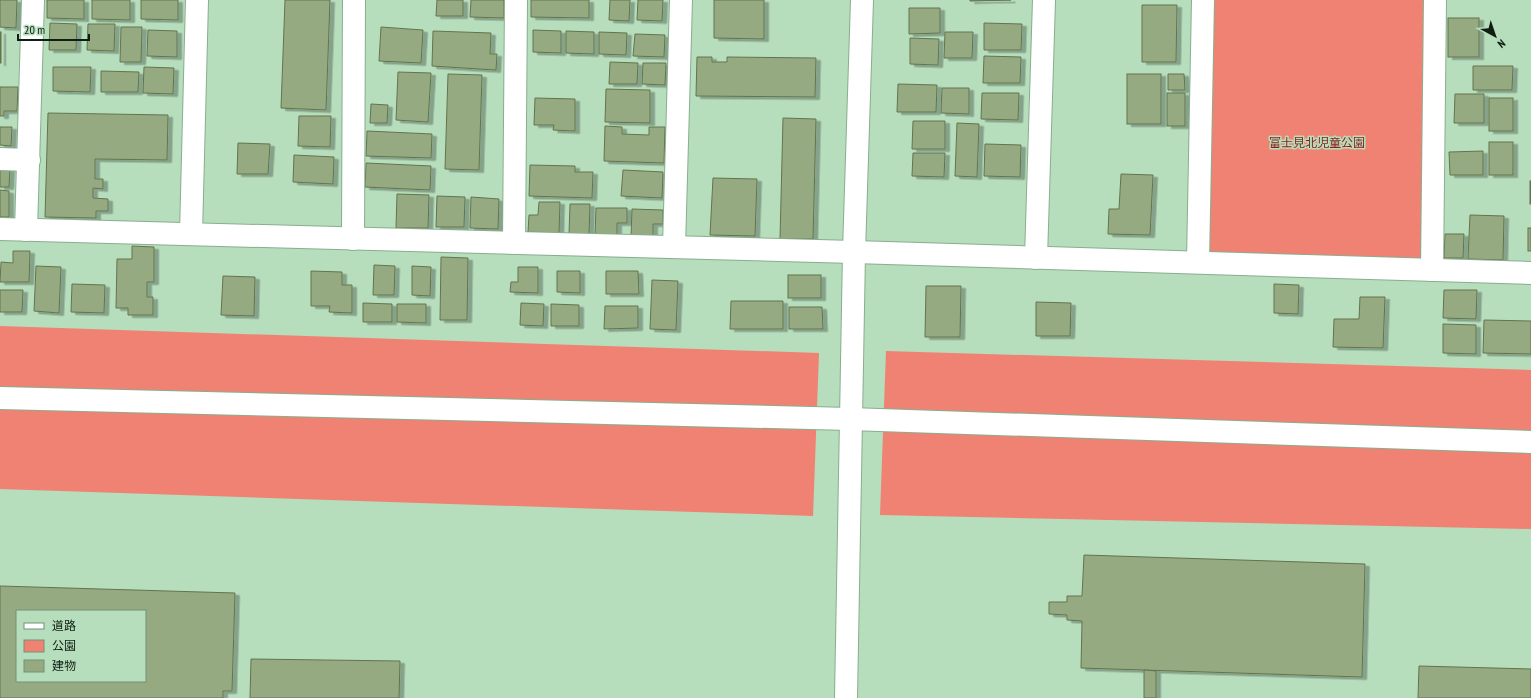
<svg xmlns="http://www.w3.org/2000/svg" width="1531" height="698" viewBox="0 0 1531 698" font-family="'PT Sans Narrow','Noto Sans JP',sans-serif">
	<style>
		.green { fill: #f08273 }
		.building { fill: #96aa81; stroke: #62744d; fill-rule: evenodd; filter: url(#shadow) }
		.lines { fill: none; stroke-linecap: round; stroke-linejoin: round }
		.street-casing { stroke: #89ae8e; stroke-width: 24 }
		.secondary-casing { stroke: #89ae8e; stroke-width: 24 }
		.street { stroke: #fff; stroke-width: 22 }
		.secondary { stroke: #fff; stroke-width: 22 }
		.labels { text-anchor: middle; dominant-baseline: central; stroke-width: 3; stroke-linejoin: round; paint-order: stroke }
		.park-label { font-size: 12px; fill: #871d16; stroke: #b6ddbc }
	</style>
	<defs>
		<filter id="shadow"><feDropShadow dx="4.5" dy="2.5" stdDeviation="0" flood-color="#0004"/></filter>
	</defs>
	<rect width="100%" height="100%" fill="#b6ddbc"/>
	<g class="green">
		<polygon points="1203,0 1435,0 1432,270 1198,262"/>
		<polygon points="0,326 819,353 813,516 0,489"/>
		<polygon points="886,351 1531,370 1531,529 880,515"/>
	</g>
	<g class="building">
		<polygon points="0,0 17,0 16,28 0,27"/>
		<polygon points="47,0 84,0 84,19 47,18"/>
		<polygon points="92,0 130,0 130,20 92,19"/>
		<polygon points="141,0 178,0 178,20 141,19"/>
		<polygon points="285,0 330,0 326,110 281,108"/>
		<polygon points="437,0 463,0 463,16 436,16"/>
		<polygon points="471,0 504,0 504,18 470,17"/>
		<polygon points="531,0 589,0 589,18 531,17"/>
		<polygon points="610,0 630,0 629,21 609,20"/>
		<polygon points="638,0 663,0 662,21 637,20"/>
		<polygon points="714,0 764,0 764,39 714,38"/>
		<polygon points="970,0 1011,0 970,1"/>
		<polygon points="1142,5 1177,5 1176,62 1142,62"/>
		<polygon points="909,8 940,8 940,33 909,34"/>
		<rect x="1448" y="18" width="31" height="39"/>
		<polygon points="50,23 77,24 76,50 49,50"/>
		<polygon points="984,23 1022,24 1021,50 984,50"/>
		<polygon points="88,24 115,24 114,51 87,50"/>
		<polygon points="121,27 142,27 141,62 120,62"/>
		<polygon points="381,27 423,30 421,63 379,61"/>
		<polygon points="148,30 177,31 177,57 147,56"/>
		<polygon points="533,30 561,31 561,53 533,52"/>
		<polygon points="433,31 491,33 490,54 497,54 496,70 432,66"/>
		<polygon points="566,31 594,32 594,54 566,53"/>
		<rect x="0" y="32" width="1" height="31"/>
		<polygon points="599,32 627,33 626,55 599,54"/>
		<polygon points="945,32 973,32 972,58 944,58"/>
		<polygon points="635,34 665,35 664,57 633,56"/>
		<polygon points="910,38 939,39 938,65 910,64"/>
		<polygon points="984,56 1021,57 1020,83 983,83"/>
		<polygon points="697,57 712,57 712,62 727,62 727,57 816,58 815,97 696,96"/>
		<polygon points="610,62 638,63 637,84 609,84"/>
		<polygon points="643,63 666,63 665,85 642,84"/>
		<polygon points="1473,66 1513,66 1512,90 1473,90"/>
		<polygon points="53,67 91,67 90,92 53,91"/>
		<polygon points="144,67 174,68 173,94 143,93"/>
		<polygon points="101,71 139,72 138,92 101,92"/>
		<polygon points="398,72 431,73 428,122 396,120"/>
		<polygon points="448,74 482,75 479,170 445,169"/>
		<rect x="1127" y="74" width="34" height="50"/>
		<polygon points="1168,74 1184,74 1185,90 1168,90"/>
		<polygon points="898,84 937,85 936,112 897,112"/>
		<polygon points="0,87 18,87 17,111 4,111 4,116 0,116"/>
		<polygon points="942,88 969,88 969,114 941,113"/>
		<polygon points="606,89 650,90 650,123 605,122"/>
		<polygon points="982,93 1019,93 1018,120 981,119"/>
		<rect x="1167" y="93" width="18" height="33"/>
		<polygon points="1455,94 1484,94 1484,123 1454,123"/>
		<polygon points="535,98 575,99 575,131 553,130 554,125 534,125"/>
		<rect x="1489" y="98" width="24" height="33"/>
		<polygon points="371,104 388,105 387,123 370,123"/>
		<polygon points="48,113 168,115 167,160 95,159 95,179 103,179 103,189 93,188 93,198 108,199 108,211 96,211 96,218 45,217"/>
		<polygon points="299,116 331,116 330,147 298,146"/>
		<polygon points="783,118 816,119 813,239 780,239"/>
		<polygon points="913,121 945,121 945,149 912,149"/>
		<polygon points="957,123 979,124 977,177 955,176"/>
		<polygon points="605,126 622,127 622,134 649,135 649,127 665,127 664,163 604,161"/>
		<polygon points="0,127 12,127 11,146 0,145"/>
		<polygon points="367,131 432,134 431,158 366,156"/>
		<rect x="1489" y="142" width="24" height="33"/>
		<polygon points="238,143 270,144 268,174 237,174"/>
		<polygon points="985,144 1021,145 1020,177 984,176"/>
		<polygon points="1483,151 1483,175 1450,175 1449,152"/>
		<polygon points="913,153 945,153 944,177 912,176"/>
		<polygon points="294,155 334,157 333,184 293,182"/>
		<polygon points="366,163 431,166 430,190 365,187"/>
		<polygon points="530,165 575,166 575,172 593,172 592,198 529,196"/>
		<polygon points="0,169 10,169 9,187 0,187"/>
		<polygon points="623,170 663,172 662,198 621,196"/>
		<polygon points="1121,174 1153,175 1150,235 1108,234 1109,209 1119,209"/>
		<polygon points="713,178 757,179 755,236 710,235"/>
		<rect x="1530" y="181" width="1" height="23"/>
		<polygon points="0,190 9,191 9,217 0,217"/>
		<polygon points="397,194 429,195 428,228 396,228"/>
		<polygon points="437,196 465,197 464,227 436,227"/>
		<polygon points="471,197 499,199 498,229 470,228"/>
		<polygon points="539,202 560,202 559,233 528,232 529,215 538,215"/>
		<polygon points="570,204 590,204 589,234 569,234"/>
		<polygon points="596,208 627,208 627,223 617,223 617,236 595,236"/>
		<polygon points="632,209 663,210 663,224 653,224 653,237 631,237"/>
		<polygon points="1470,215 1504,216 1503,260 1468,259"/>
		<rect x="1528" y="228" width="3" height="23"/>
		<polygon points="1445,234 1464,234 1463,258 1444,258"/>
		<polygon points="132,246 154,247 154,282 147,282 147,297 153,297 153,315 128,315 128,308 116,308 117,259 132,259"/>
		<polygon points="13,251 30,251 29,282 0,282 1,262 13,263"/>
		<polygon points="441,257 468,258 467,320 440,320"/>
		<polygon points="374,265 395,266 394,295 373,295"/>
		<polygon points="36,266 61,267 59,313 34,311"/>
		<polygon points="412,266 431,267 430,296 412,295"/>
		<polygon points="518,267 538,267 538,293 510,292 511,282 518,282"/>
		<polygon points="311,271 342,272 342,285 352,285 352,313 329,312 330,306 311,306"/>
		<polygon points="557,271 580,271 580,293 557,292"/>
		<polygon points="606,271 638,271 639,294 606,294"/>
		<rect x="788" y="275" width="33" height="23"/>
		<polygon points="223,276 255,277 254,316 221,315"/>
		<polygon points="652,280 678,281 676,330 650,329"/>
		<polygon points="72,284 105,285 104,313 71,312"/>
		<polygon points="1274,284 1299,285 1298,314 1274,313"/>
		<polygon points="926,286 961,286 960,337 925,337"/>
		<polygon points="0,290 23,290 22,312 0,312"/>
		<polygon points="1444,290 1477,290 1476,319 1443,318"/>
		<polygon points="1360,297 1385,297 1383,348 1333,347 1334,319 1359,319"/>
		<polygon points="731,301 783,301 783,329 730,329"/>
		<polygon points="1036,302 1071,303 1070,336 1036,336"/>
		<polygon points="363,303 392,304 392,322 363,322"/>
		<polygon points="521,303 544,304 543,326 520,325"/>
		<polygon points="397,304 426,304 426,323 397,322"/>
		<polygon points="551,304 579,305 579,326 551,326"/>
		<polygon points="605,306 638,306 638,328 604,329"/>
		<polygon points="789,307 822,307 823,329 789,329"/>
		<polygon points="1484,320 1531,321 1531,354 1483,353"/>
		<polygon points="1443,324 1476,325 1476,354 1443,353"/>
		<polygon points="1084,555 1365,564 1362,677 1081,668 1082,621 1067,620 1067,615 1049,614 1049,602 1067,602 1067,596 1082,596"/>
		<path d="M 0,586 L 235,593 L 232,691 L 223,691 L 223,698 L 0,698 ZM 17,611 L 145,611 L 145,681 L 17,681 Z"/>
		<polygon points="251,659 400,661 399,698 250,698"/>
		<polygon points="1419,666 1531,669 1531,698 1418,698"/>
		<polygon points="1144,670 1156,671 1156,698 1144,698"/>
	</g>
	<g class="lines">
		<defs>
			<g id="street">
				<polyline points="0,159 29,160"/>
				<polyline points="0,229 854,252 1531,273"/>
				<polyline points="26,230 33,0"/>
				<polyline points="191,234 197,0"/>
				<polyline points="353,239 354,0"/>
				<polyline points="514,243 516,0"/>
				<polyline points="674,247 681,0"/>
				<polyline points="1036,258 1044,0"/>
				<polyline points="1198,262 1203,0"/>
				<polyline points="1432,270 1435,0"/>
				<polyline points="0,398 850,419 1531,442"/>
			</g>
			<polyline id="secondary" points="846,698 854,252 862,0"/>
		</defs>
		<use href="#street" class="street-casing"/>
		<use href="#secondary" class="secondary-casing"/>
		<use href="#street" class="street"/>
		<use href="#secondary" class="secondary"/>
	</g>
	<g class="labels">
		<g class="park-label">
			<text x="1317" y="142">富士見北児童公園</text>
		</g>
	</g>
	<rect x="16" y="610" width="130" height="72" fill="#b6ddbc" stroke="#739178"/>
	<rect x="24" y="623" width="20" height="6" fill="#ffffff" stroke="#739178"/>
	<text x="52" y="630" font-size="12" fill="#0f1e12">道路</text>
	<rect x="24" y="640" width="20" height="12" fill="#f08273" stroke="#739178"/>
	<text x="52" y="650" font-size="12" fill="#0f1e12">公園</text>
	<rect x="24" y="660" width="20" height="12" fill="#96aa81" stroke="#739178"/>
	<text x="52" y="670" font-size="12" fill="#0f1e12">建物</text>
	<g transform="translate(1495 36) rotate(140)" stroke="#b6ddbc" stroke-width="3" paint-order="stroke">
	<path d="M0-3L7 15L0 10L-7 15Z" fill="#0f1e12"/>
	<text y="-6" font-size="11" font-weight="bold" text-anchor="middle" fill="#0f1e12">N</text>
	</g>
	<path d="M18 34v6h71v-6" fill="none" stroke="#0f1e12" stroke-width="2"/>
	<text x="24" y="34" font-size="12" fill="#0f1e12" stroke="#b6ddbc" stroke-width="3" paint-order="stroke">20 m</text>
</svg>
